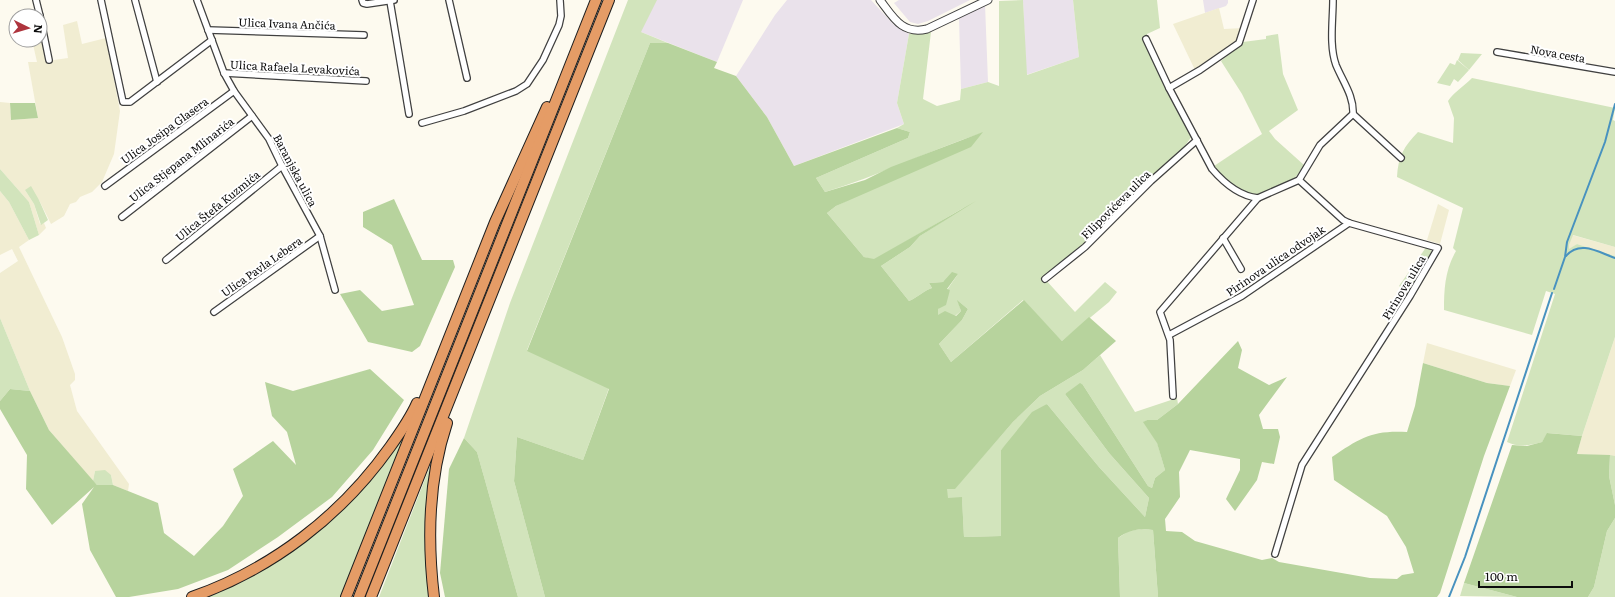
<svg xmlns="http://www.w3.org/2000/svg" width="1615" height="597" viewBox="0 0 1615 597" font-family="Literata,serif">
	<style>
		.industrial { fill: #eae2eb }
		.farmland { fill: #f1edd2 }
		.green { fill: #d2e4bc }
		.forest { fill: #b7d39d }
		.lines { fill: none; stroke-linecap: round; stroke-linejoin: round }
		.stream { stroke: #4892bf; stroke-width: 2 }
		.minor-casing { stroke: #404040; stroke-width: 8 }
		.tertiary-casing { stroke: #404040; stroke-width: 9 }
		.motorway-casing { stroke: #1e1e1e; stroke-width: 12 }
		.minor { stroke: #fff; stroke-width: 5.5 }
		.tertiary { stroke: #fff; stroke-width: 7 }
		.motorway { stroke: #e59c66; stroke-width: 10 }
		.labels { text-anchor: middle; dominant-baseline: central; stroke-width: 4; stroke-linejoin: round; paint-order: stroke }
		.street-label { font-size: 11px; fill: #0d0d0d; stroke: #fff }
	</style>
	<rect width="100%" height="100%" fill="#fdfaef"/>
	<g class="industrial">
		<polygon points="628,0 743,0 717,62 641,32"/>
		<polygon points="787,0 871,0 894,25 909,34 897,103 904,124 794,166 767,117 736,76 775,15"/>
		<polygon points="899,0 970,0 928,21 918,24 910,22 894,3"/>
		<polygon points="1023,0 1073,0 1079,57 1026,75"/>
		<polygon points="1203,0 1228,0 1228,3 1226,6 1205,13"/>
		<polygon points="985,4 988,82 961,89 959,18"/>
	</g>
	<g class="farmland">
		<polygon points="1219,8 1224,29 1243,28 1238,39 1231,47 1195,70 1173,24"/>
		<polygon points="77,21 82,44 106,38 120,111 114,154 102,182 92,192 80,197 76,202 70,204 64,216 51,224 39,200 25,190 34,204 40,224 44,223 46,228 39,235 29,202 0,169 0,102 10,103 11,120 38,118 28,62 37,62 32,40 40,40 40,26 47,61 68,58 63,25"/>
		<polygon points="0,191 9,202 29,240 19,247 62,337 75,374 75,380 70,385 77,411 129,484 128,491 113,485 111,475 95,471 93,481 49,430 30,391 0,318 0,273 18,261 12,249 0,255"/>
		<polygon points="1438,204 1449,210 1440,244 1427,240"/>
		<polygon points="1572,235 1615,247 1615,256 1577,244 1569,250 1569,245"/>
		<polygon points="1615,337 1615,456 1577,454 1582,436"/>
		<polygon points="1427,343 1516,370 1510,386 1487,383 1423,363"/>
	</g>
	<g class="green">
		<polygon points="628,0 657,0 641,32 668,43 650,43 527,350 609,388 583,460 517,437 514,481 545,597 518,597 477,452 464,438 510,303"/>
		<path d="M 1023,0 L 1027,75 L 1079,57 L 1073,0 L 1157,0 L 1160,28 L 1147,34 L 1145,39 L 1192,136 L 1184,147 L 1164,165 L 1164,167 L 1086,243 L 1044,278 L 1075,312 L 1105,282 L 1117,292 L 1109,302 L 1062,341 L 1023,300 L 951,362 L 939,344 L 962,320 L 968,309 L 958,301 L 961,311 L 955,316 L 938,316 L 938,309 L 950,290 L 947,290 L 958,274 L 943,282 L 929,283 L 932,288 C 923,291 918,297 909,301 L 881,266 L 910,247 L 920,236 L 965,207 L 874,260 L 864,257 L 827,213 L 836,206 L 982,133 C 929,150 879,176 825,192 L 816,178 L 908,138 L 910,132 L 897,128 L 904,124 L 897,103 L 909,34 L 931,32 L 923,99 L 937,106 L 960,100 L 961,89 L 988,82 L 999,86 L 999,1 Z"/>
		<path d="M 1278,34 L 1283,74 L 1298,110 L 1269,131 L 1275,139 L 1304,165 C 1296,179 1293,180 1279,186 C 1273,189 1266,193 1259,194 C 1241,197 1224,178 1214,166 L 1262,134 L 1242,94 L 1221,61 L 1243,42 L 1266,39 L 1266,36 Z"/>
		<polygon points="1461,53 1482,54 1469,70 1458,60"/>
		<polygon points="1457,60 1469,70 1458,82 1454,79 1450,86 1437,83 1450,63 1455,65"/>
		<path d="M 1472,78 L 1615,108 L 1613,120 L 1615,121 L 1615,247 L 1573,235 L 1569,245 L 1569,249 L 1577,244 L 1615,256 L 1615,337 L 1582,436 L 1548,433 L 1542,442 C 1530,445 1519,448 1507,442 L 1555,294 L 1546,291 L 1532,335 L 1444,310 C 1444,289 1445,270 1456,251 L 1453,248 L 1463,208 L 1397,177 C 1398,157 1404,146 1418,132 L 1453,143 L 1454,118 L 1448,101 C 1454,92 1464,86 1472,78 Z"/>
		<polygon points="0,169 29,202 39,235 29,240 9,202 0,191"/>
		<polygon points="31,186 39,200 48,220 41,225 34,204 25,190"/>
		<polygon points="1427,246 1433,253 1410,293 1399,286"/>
		<polygon points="0,318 30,391 10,389 0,401"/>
		<polygon points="1100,355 1135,412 1177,398 1178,404 1157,420 1147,420 1144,422 1157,442 1165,470 1155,478 1152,488 1148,486 1083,385 1065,394 1109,453 1149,498 1145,517 1099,467 1047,404 1001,450 1001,536 964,537 962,498 947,498 947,488 955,488 1013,422 1040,396 1083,370"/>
		<polygon points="411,422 343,597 203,597 307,539"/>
		<polygon points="1610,455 1615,456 1615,505 1609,476"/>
		<polygon points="434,456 431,597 379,597"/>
		<polygon points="105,470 111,475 113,485 97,485 93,481 95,471"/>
		<polygon points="1615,518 1615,597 1588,597 1594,587 1607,531"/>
		<polygon points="1141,529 1153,530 1158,597 1120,597 1118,538 1129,531"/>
		<polygon points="1464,583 1517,597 1460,596"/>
	</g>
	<g class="forest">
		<path d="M 650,43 L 668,43 L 717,62 L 714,68 L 736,76 L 767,117 L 794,166 L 897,128 L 910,132 L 908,138 L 816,178 L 825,192 L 865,180 L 891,167 L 983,132 L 971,147 L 836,206 L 827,213 L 864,257 L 874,259 L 976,201 L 920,236 L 910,247 L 881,266 L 909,301 C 918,297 923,291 932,288 L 929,283 L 943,282 L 952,272 L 958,274 L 947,289 L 950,290 L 946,305 L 938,309 L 938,315 L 945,311 L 956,316 L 961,311 L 957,300 L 968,309 L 962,320 L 939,344 L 951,362 L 1024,300 L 1062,341 L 1089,317 L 1116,341 L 1083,370 L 1040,396 L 1013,422 L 955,489 L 947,489 L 948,498 L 962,497 L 964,537 L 1001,536 L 1001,450 L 1032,412 L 1047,404 L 1099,467 L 1145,517 L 1149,498 L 1109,453 L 1065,394 L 1080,383 L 1083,385 L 1148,486 L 1152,488 L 1155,478 L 1165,470 L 1157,443 L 1143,422 L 1147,420 L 1157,420 L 1178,404 L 1238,341 L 1242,350 L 1238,368 L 1269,385 L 1287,377 L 1259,415 L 1263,429 L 1278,429 L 1280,437 L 1274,464 L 1262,462 L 1257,480 L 1235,511 L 1226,499 L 1240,470 L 1240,459 L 1190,450 L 1179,472 L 1180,497 L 1165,519 L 1166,531 L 1182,532 L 1195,541 L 1262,560 L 1272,558 L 1279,562 L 1370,578 L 1397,579 L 1402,575 L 1414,573 L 1406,547 L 1387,516 L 1334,480 L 1332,457 C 1360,438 1372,430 1407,432 L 1415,406 L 1423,363 L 1487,383 L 1510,386 L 1484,456 L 1440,593 L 1437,597 L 1158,597 L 1153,530 C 1139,528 1129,530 1118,538 L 1120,597 L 545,597 L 514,481 L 517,437 L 583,460 L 609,389 L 527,351 Z"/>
		<polygon points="10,103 35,103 38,118 11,120"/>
		<polygon points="394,199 422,260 453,260 455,267 420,346 412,352 368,342 340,294 360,290 382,311 414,305 392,245 363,227 363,212"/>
		<polygon points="370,369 404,400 373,450 332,497 278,537 228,570 178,589 129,597 116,597 90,550 82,504 94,487 52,525 26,489 27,455 0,409 0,401 10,389 30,391 49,430 97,485 113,485 158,503 164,533 194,556 223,526 243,496 233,469 273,441 296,465 287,432 272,416 265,382 293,391"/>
		<polygon points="1547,433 1582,436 1577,454 1610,455 1609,476 1615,505 1615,518 1607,531 1594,587 1588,597 1517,597 1464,583 1512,445 1527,446 1542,442"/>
		<polygon points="464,438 477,452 518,597 445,597 440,573 449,469"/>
	</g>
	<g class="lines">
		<g class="stream">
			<path d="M 1566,256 C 1580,240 1598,252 1615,258"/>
			<polyline points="1554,289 1565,257 1567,242 1605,142 1615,104"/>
			<polyline points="1449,597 1465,557 1552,293"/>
		</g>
		<defs>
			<g id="minor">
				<polyline points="36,0 40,16"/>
				<polyline points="101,0 123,102 130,102 212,40"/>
				<polyline points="135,0 157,82"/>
				<polyline points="197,0 224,73 234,91 269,139 282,166 320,236 335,290"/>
				<polyline points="362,0 363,3 367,4 394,0"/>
				<polyline points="449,0 467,78"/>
				<path d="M 1253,0 L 1239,43 L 1200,70 L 1169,88 L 1212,169 C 1224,183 1239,196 1258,198"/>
				<polyline points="390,1 409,114"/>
				<polyline points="40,16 49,60"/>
				<polyline points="208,30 364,35"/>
				<polyline points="1146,39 1169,88"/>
				<polyline points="1497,52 1615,72"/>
				<polyline points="224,73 366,81"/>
				<polyline points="1353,114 1401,158"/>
				<polyline points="422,123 464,111 516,91 527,84 543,60 559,25 561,16 560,0"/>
				<polyline points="105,186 234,91"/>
				<polyline points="122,217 252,116"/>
				<polyline points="1223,238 1241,269"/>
				<polyline points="166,260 282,166"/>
				<polyline points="1045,279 1085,247 1151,181 1197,140"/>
				<polyline points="214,312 320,236"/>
				<polyline points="1169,335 1242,296 1349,223"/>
				<path d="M 1173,396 L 1170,340 L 1160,312 L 1258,198 L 1299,180 L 1320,145 L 1353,114 C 1354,96 1343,82 1336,65 C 1329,46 1333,20 1333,0"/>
				<polyline points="1275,554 1302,465 1410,296 1438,248 1349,223 1343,220 1299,180"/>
			</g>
			<path id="tertiary" d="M 880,0 C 893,17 902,35 927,29 L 988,0"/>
			<g id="motorway">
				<path d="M 192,597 C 272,569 341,516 390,447 C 400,433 410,419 417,403"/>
				<polyline points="346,597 495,222 547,107"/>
				<polyline points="359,597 596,0"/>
				<polyline points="371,597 609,0"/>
				<path d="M 434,597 C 427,538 428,480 447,423"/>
			</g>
		</defs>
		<use href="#minor" class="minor-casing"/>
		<use href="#tertiary" class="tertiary-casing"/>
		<use href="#motorway" class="motorway-casing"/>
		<use href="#minor" class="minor"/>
		<use href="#tertiary" class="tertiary"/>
		<use href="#motorway" class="motorway"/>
	</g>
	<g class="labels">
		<g class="street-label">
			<text transform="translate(287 23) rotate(2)">Ulica Ivana Ančića</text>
			<text transform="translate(1558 53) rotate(10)">Nova cesta</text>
			<text transform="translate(295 67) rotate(3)">Ulica Rafaela Levakovića</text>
			<text transform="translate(164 130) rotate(-36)">Ulica Josipa Glasera</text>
			<text transform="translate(181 159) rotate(-38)">Ulica Stjepana Mlinarića</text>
			<text transform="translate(296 170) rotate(62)">Baranjska ulica</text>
			<text transform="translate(1115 204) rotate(-45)">Filipovićeva ulica</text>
			<text transform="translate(217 205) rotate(-39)">Ulica Štefa Kuzmića</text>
			<text transform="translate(1275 260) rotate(-34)">Pirinova ulica odvojak</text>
			<text transform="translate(261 266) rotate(-35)">Ulica Pavla Lebera</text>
			<text transform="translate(1403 287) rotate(-59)">Pirinova ulica</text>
		</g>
	</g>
	<g transform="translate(28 28) rotate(95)"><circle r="19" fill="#ffffff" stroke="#9e9e9e"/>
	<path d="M0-3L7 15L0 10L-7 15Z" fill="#ae343d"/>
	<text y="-6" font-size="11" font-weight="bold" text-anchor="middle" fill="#0d0d0d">N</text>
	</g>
	<path d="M1479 581v6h93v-6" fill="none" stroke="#0d0d0d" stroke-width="2"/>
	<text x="1485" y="581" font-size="12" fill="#0d0d0d" stroke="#ffffff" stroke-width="3" paint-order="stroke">100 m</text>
</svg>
